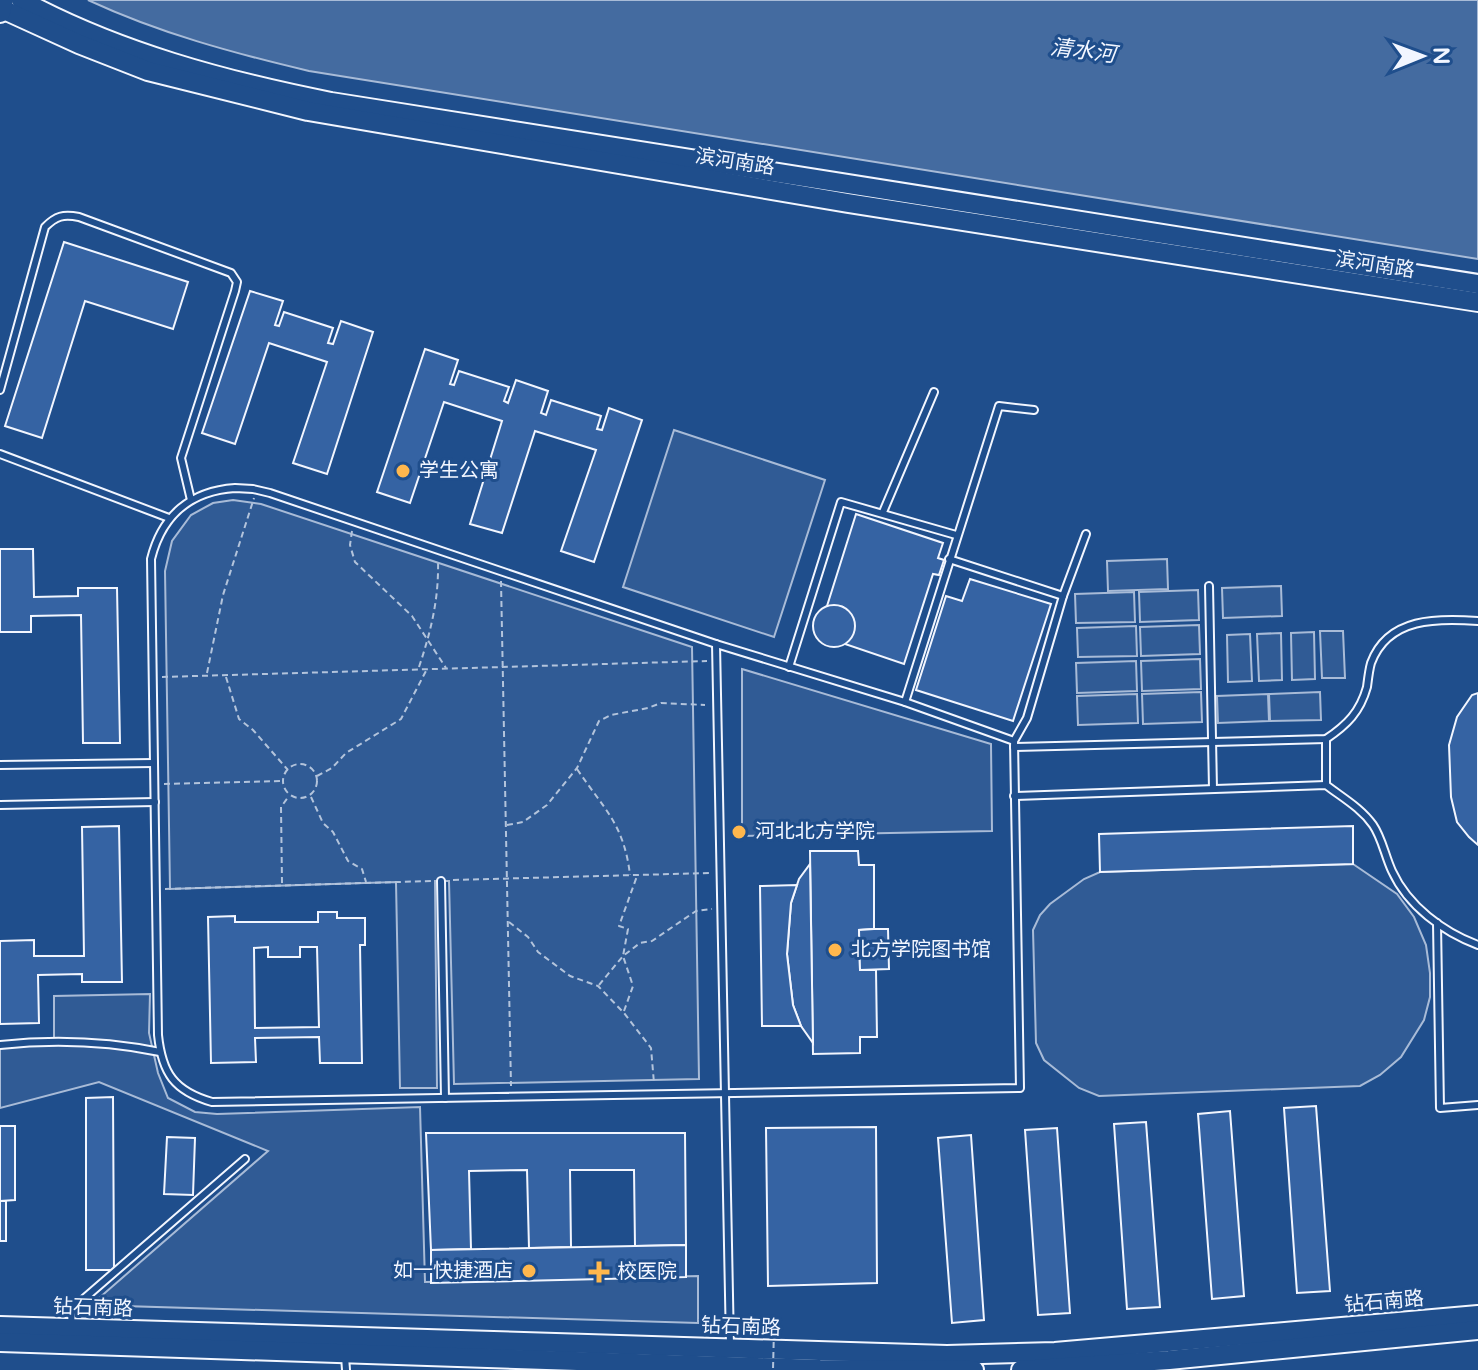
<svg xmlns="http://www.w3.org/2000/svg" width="1478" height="1370" viewBox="0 0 1478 1370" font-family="'Varela Round','Noto Sans SC',sans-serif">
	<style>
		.built { fill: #305b95; stroke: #a8bbd7; stroke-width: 2 }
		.water { fill: #446ba0; stroke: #a8bbd7; stroke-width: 2 }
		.building { fill: #3563a3; stroke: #f2f6ff; stroke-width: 2; fill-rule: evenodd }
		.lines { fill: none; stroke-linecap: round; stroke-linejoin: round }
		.lane-casing { stroke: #f2f6ff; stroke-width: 10 }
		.secondary-casing { stroke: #f2f6ff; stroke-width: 22 }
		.primary-casing { stroke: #f2f6ff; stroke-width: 24 }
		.path { stroke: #b3c4dc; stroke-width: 2; stroke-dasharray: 6 4; stroke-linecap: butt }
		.lane { stroke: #1f4e8c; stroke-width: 6 }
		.secondary { stroke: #1f4e8c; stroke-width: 18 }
		.primary { stroke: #1f4e8c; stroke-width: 20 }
		.path-bridge { stroke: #b3c4dc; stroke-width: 2; stroke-dasharray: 6 4; stroke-linecap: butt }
		.poi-dot { fill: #ffb74d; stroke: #1f4e8c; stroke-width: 3 }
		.labels { text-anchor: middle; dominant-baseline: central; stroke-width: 6; stroke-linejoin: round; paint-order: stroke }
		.street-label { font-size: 20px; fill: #f2f6ff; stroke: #1f4e8c }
		.poi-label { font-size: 20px; fill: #f2f6ff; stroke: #1f4e8c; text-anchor: start }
		.water-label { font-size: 22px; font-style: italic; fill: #f2f6ff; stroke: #1f4e8c }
	</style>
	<rect width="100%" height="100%" fill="#1f4e8c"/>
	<g class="built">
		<polygon points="674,430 825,480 774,637 623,587"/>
		<polygon points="233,500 261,504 692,647 699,1079 454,1084 449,881 435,881 437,1088 400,1088 396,882 170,889 165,571 172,541 191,515 213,503"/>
		<polygon points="1167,559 1168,589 1108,591 1107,561"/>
		<polygon points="1281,586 1282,616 1223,618 1222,588"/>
		<polygon points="1198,590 1199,620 1140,622 1139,592"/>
		<polygon points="1134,592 1135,622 1076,623 1075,594"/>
		<polygon points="1199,625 1200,654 1141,656 1140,627"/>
		<polygon points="1136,626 1137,656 1078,657 1077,628"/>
		<polygon points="1320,631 1343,631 1345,678 1322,678"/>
		<polygon points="1314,632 1315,679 1292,680 1291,633"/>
		<polygon points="1281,633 1282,680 1259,681 1257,634"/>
		<polygon points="1250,634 1252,681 1228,682 1227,635"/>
		<polygon points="1200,659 1201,689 1142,691 1141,661"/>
		<polygon points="1136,661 1137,691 1077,693 1076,663"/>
		<polygon points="742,669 991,744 992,831 742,836"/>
		<polygon points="1201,692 1202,722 1143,724 1142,694"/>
		<polygon points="1320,692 1321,720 1270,721 1269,694"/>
		<polygon points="1137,694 1138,723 1078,725 1077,696"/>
		<polygon points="1268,694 1269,721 1218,723 1217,696"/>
		<polygon points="1353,864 1397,894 1414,917 1426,945 1430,973 1430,997 1424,1020 1401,1057 1380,1075 1360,1086 1099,1096 1079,1088 1044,1060 1036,1043 1033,930 1040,915 1050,904 1084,879 1100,872"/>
		<polygon points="150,994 149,1033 158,1073 168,1098 195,1112 217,1114 420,1107 425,1282 698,1276 698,1323 91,1305 268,1151 99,1082 0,1108 0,1045 54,1041 54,996"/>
	</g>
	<path class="water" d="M 88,0 L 1478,0 L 1478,259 L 309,71 C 233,53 159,33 88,0 Z"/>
	<g class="building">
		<polygon points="64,242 188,282 173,329 85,301 42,438 5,426"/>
		<polygon points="250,291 283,301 275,325 279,326 284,312 333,328 328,343 333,344 341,321 373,332 327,474 293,463 327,362 269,343 235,444 202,433"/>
		<polygon points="425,349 458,360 450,384 454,385 459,371 509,387 504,401 508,403 516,380 548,391 541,413 546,415 551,400 601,416 597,429 602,430 609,408 642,420 594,562 561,551 596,450 535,431 502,533 470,524 502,421 444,402 410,503 377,492"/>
		<polygon points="856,514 943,543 938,558 944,560 939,575 933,574 904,664 845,644 854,631 852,617 843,607 827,606"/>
		<polygon points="0,549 33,549 34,597 78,596 78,588 117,588 120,743 83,743 81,615 31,616 31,632 0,632"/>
		<polygon points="970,579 1051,604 1013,721 916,690 946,596 962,601"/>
		<circle cx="834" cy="626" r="21"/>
		<polygon points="1478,693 1478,845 1469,837 1457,822 1451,797 1449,745 1457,717 1472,695"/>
		<polygon points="119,826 122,982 82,982 82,974 38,975 39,1023 0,1024 0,941 34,940 34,956 84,956 82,827"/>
		<polygon points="1353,826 1353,864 1100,872 1099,834"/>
		<polygon points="810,851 858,851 859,865 874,865 874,929 859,930 860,970 876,970 877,1037 860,1037 860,1053 813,1054"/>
		<polygon points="810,864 813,1043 801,1026 793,1005 787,954 791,903 799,879"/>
		<polygon points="797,885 791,903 787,954 793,1005 801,1026 762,1026 760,886"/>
		<path d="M 318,912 L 337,912 L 337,918 L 365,918 L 365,945 L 360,945 L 362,1063 L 320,1063 L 319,1037 L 255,1038 L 256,1062 L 211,1063 L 208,917 L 235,916 L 235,922 L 318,922 ZM 268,947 L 268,957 L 300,957 L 300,947 L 317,947 L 319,1027 L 255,1028 L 254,948 Z"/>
		<polygon points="874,929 888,929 889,969 860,970 859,930"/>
		<polygon points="113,1097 114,1270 86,1270 86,1098"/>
		<polygon points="1316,1106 1330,1291 1297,1293 1284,1108"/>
		<polygon points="1230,1111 1244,1296 1212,1299 1198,1114"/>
		<polygon points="1146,1122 1160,1307 1127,1309 1114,1124"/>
		<polygon points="0,1126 15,1126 15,1200 0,1201"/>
		<polygon points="876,1127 877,1283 768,1286 766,1128"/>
		<polygon points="1057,1128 1070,1313 1038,1315 1025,1130"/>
		<polygon points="426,1133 685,1133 686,1245 635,1246 634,1170 570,1170 571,1247 529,1248 527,1170 469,1171 471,1249 431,1250"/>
		<polygon points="971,1135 984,1320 952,1323 938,1138"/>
		<polygon points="167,1137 195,1138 193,1195 164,1194"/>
		<rect x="0" y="1201" width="6" height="40"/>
		<polygon points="686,1245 686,1277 431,1283 431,1250"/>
	</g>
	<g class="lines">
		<defs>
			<g id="lane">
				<path d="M 0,390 L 45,227 C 56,216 63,214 79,217 L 231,273 L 237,282 L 235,291 L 181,458 L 191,500"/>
				<polyline points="0,454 169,518"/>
				<path d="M 235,488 L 253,489 L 270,493 L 716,644 L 905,702 L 1014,741 L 1020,1088 L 212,1102 C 174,1091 162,1073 158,1035 L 151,559 C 162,515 191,491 235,488 Z"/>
				<polyline points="883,512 934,392"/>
				<polyline points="949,559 1063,596"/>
				<polyline points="1209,586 1213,789"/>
				<polyline points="716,644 730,1345"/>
				<polyline points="789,667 841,502 956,535"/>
				<polyline points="905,702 999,406 1034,410"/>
				<polyline points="1326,739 1326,785"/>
				<polyline points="1014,741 1027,718 1063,596 1086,534"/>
				<path d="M 1014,747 L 1326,739 C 1347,725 1360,712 1367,687 C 1368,679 1369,670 1371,663 C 1388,617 1438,618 1478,621"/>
				<polyline points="0,765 154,763"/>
				<path d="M 1014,796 L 1326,785 C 1343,798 1361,808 1373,825 C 1382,838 1385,856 1392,871 C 1408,906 1443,932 1478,945"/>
				<polyline points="0,805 155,802"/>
				<polyline points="441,881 445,1098"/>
				<polyline points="1437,923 1440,1108 1478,1105"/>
				<path d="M 0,1045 C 55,1039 106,1041 160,1052"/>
				<polyline points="71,1324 72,1309 245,1159"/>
				<polyline points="345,1356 346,1370"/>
			</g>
			<g id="secondary">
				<path d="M 21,0 C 117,52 225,81 331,102 L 1478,284"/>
				<polyline points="0,8 79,44 148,71 308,111 848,203 1478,302"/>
				<polyline points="0,1326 947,1355 1055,1352 1478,1315"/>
				<polyline points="0,1342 820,1369 974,1370"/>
				<polyline points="1021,1370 1169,1360 1478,1330"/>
			</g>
			<polyline id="primary" points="0,12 3,0"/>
		</defs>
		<use href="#lane" class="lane-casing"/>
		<use href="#secondary" class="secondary-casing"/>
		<use href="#primary" class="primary-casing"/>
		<g class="path">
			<polyline points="352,531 350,545 355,562 412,616 446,668"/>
			<polyline points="501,581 511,1086"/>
			<path d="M 419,667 C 431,631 439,599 438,560"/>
			<polyline points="207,673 223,595 254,498"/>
			<polyline points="162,677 707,661"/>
			<polyline points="226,677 239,719 253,730 288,770"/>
			<circle cx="300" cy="781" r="17"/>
			<path d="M 577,769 C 604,809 624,824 630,875"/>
			<polyline points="317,776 332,768 346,753 401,719 427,669"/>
			<polyline points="164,784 283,781"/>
			<polyline points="311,797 323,823 333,832 348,861 362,869 366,882"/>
			<polyline points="507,825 523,822 547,805 577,768 599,721 611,715 648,708 661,703 705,705"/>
			<polyline points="453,880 710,873"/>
			<polyline points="282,883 281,807 289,796"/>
			<polyline points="165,889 431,881"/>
			<polyline points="509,922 528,937 538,952 570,976 598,986 624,1013 651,1048 654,1083"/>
			<polyline points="599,985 623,956 640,943 652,941 696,911 712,909"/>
			<polyline points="624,1011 633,986 623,956 628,929 619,926 637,876"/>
		</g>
		<use href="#lane" class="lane"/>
		<use href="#secondary" class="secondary"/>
		<use href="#primary" class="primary"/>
		<polyline class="path-bridge" points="748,1327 774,1328 773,1370"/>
	</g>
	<g class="poi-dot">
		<circle cx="403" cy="471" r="8"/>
		<circle cx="739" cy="832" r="8"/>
		<circle cx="835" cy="950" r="8"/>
		<circle cx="529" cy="1271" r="8"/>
		<path d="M595 1260h8v8h8v8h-8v8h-8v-8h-8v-8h8z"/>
	</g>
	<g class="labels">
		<g class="street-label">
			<text transform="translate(735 162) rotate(9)">滨河南路</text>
			<text transform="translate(1375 265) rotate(9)">滨河南路</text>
			<text transform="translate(1384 1302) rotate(-5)">钻石南路</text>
			<text transform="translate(93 1308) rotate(2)">钻石南路</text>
			<text transform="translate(741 1327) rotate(2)">钻石南路</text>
		</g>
		<g class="poi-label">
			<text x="419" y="471">学生公寓</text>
			<text x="755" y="832">河北北方学院</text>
			<text x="851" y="950">北方学院图书馆</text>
			<text x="513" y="1271" text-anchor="end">如一快捷酒店</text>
			<text x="617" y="1272">校医院</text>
		</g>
		<g class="water-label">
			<text transform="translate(1083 51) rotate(7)">清水河</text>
		</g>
	</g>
	<g transform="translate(1422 56) rotate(89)" stroke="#1f4e8c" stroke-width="6" paint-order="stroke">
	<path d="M0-6L14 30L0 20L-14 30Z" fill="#f2f6ff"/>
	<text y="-12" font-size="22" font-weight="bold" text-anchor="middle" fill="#f2f6ff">N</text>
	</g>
</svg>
